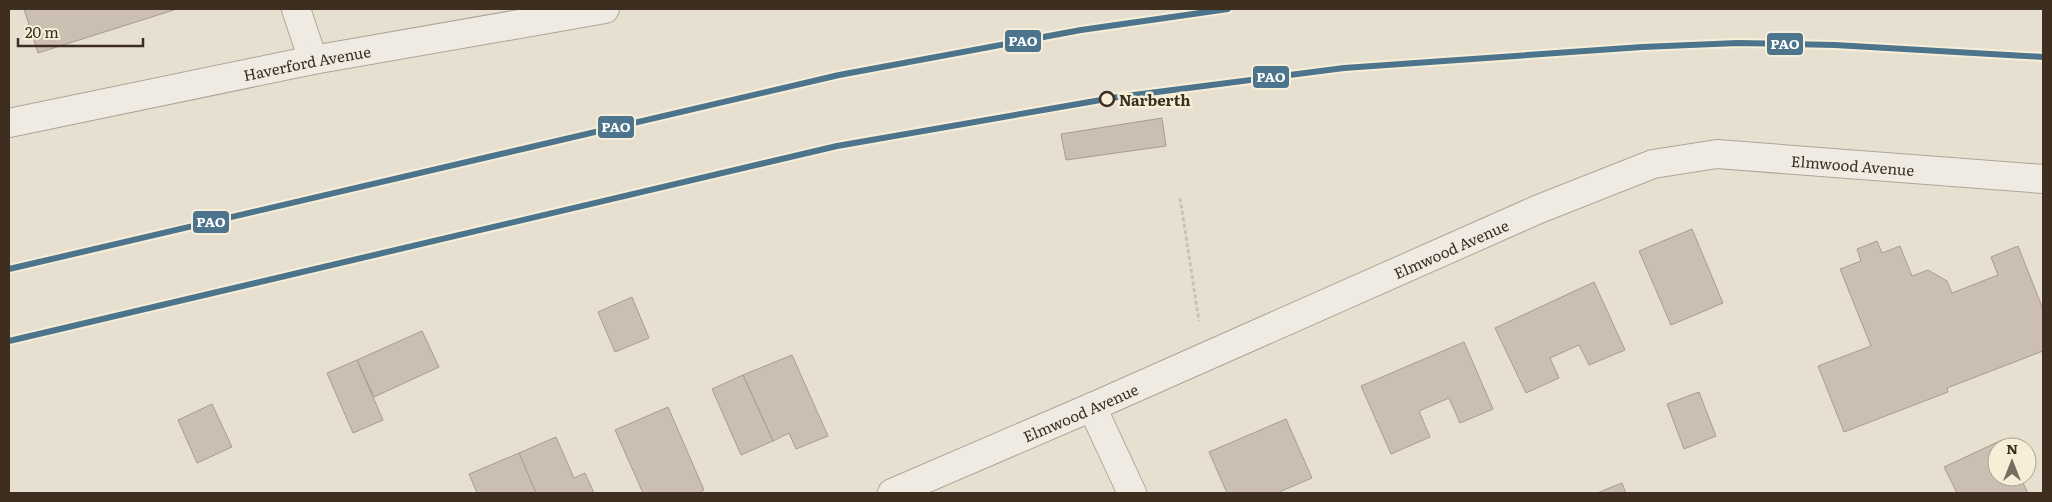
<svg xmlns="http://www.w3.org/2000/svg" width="2052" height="502" viewBox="0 0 2052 502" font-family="Literata,serif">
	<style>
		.building { fill: #cbbfb2; stroke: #a89c90 }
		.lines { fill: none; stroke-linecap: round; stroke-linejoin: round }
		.minor-casing { stroke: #ada599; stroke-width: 30 }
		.path { stroke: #c8c2b9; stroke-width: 3; stroke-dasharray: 4 2.5; stroke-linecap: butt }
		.minor { stroke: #efebe3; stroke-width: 28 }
		.rail-1-casing { stroke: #f7eed8; stroke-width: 10 }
		.rail-1 { stroke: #4c748c; stroke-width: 6 }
		.stop-dot { fill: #f7eed8; stroke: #3d2e20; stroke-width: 2.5 }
		.labels { text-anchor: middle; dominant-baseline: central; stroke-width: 5; stroke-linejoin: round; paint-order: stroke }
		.street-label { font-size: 15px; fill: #3d2e20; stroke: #f7eed8 }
		.stop-label { font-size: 15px; font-weight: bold; fill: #3d2e20; stroke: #f7eed8; text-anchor: start }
		.line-badge { stroke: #f7eed8; stroke-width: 2 }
		.badge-label { font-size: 14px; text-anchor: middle; font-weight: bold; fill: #fff }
	</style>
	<rect width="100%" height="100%" fill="#e7e0d1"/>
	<g class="building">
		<polygon points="24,9 177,9 38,53"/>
		<polygon points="1162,118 1166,146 1066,160 1061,134"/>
		<polygon points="1692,229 1723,303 1671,325 1639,251"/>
		<polygon points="1877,241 1882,253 1900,246 1912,276 1928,270 1947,281 1952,293 1998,275 1991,257 2018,246 2043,309 2043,351 1947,388 1948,392 1844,432 1818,366 1871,346 1840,269 1861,261 1857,249"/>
		<polygon points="1594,282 1625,350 1589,365 1579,345 1550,358 1559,378 1526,393 1495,328"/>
		<polygon points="632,297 649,338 615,352 598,312"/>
		<polygon points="422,331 439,367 374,397 357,360"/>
		<polygon points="1464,342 1493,409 1460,423 1449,398 1419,411 1430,437 1391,454 1361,386"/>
		<polygon points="792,355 828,436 796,449 789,433 773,441 743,375"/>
		<polygon points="357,360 383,420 353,433 327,373"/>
		<polygon points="743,375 773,441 741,455 712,389"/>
		<polygon points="1699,392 1716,436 1684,449 1667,404"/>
		<polygon points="212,404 232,447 197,463 178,420"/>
		<polygon points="668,407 704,490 698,493 643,493 615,430"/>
		<polygon points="1286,419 1312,478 1277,493 1227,493 1209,452"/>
		<polygon points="556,437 574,478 585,473 594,493 536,493 519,453"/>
		<polygon points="2002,440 2005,447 1997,447 1997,477 2020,477 2028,493 1957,493 1944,467"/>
		<polygon points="519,453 536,493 477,493 469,474"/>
		<polygon points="1622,483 1626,493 1597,493"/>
	</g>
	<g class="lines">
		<defs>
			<g id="minor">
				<polyline points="296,9 313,60"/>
				<path id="s1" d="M 9,123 L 313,60 L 605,9"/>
				<polyline points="1092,407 1132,493"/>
				<path id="s2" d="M 892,493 L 1092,407 L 1539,209 L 1653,164 L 1717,154 L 2043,179"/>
			</g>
		</defs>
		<use href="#minor" class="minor-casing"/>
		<polyline class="path" points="1180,198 1199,321"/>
		<use href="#minor" class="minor"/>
		<defs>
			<g id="rail-1">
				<polyline points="9,269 839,75 1081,30 1228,9"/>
				<polyline points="9,341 837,146 1118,97 1344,68 1642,47 1738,43 1835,45 2043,57"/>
			</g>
		</defs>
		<use href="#rail-1" class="rail-1-casing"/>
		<use href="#rail-1" class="rail-1"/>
	</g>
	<circle class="stop-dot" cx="1107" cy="99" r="7"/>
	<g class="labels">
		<g class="street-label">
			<text stroke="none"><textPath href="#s1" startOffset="304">Haverford Avenue</textPath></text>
			<text stroke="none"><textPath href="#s2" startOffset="1030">Elmwood Avenue</textPath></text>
			<text stroke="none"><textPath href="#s2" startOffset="610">Elmwood Avenue</textPath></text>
			<text stroke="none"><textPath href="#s2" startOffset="205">Elmwood Avenue</textPath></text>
		</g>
		<g class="stop-label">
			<text x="1119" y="99">Narberth</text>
		</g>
	</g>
	<g class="line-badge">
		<rect x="1004" y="29" width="38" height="24" rx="5" fill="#4c748c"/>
		<rect x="1766" y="32" width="38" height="24" rx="5" fill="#4c748c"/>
		<rect x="1252" y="65" width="38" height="24" rx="5" fill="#4c748c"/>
		<rect x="597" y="115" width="38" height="24" rx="5" fill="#4c748c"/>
		<rect x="192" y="210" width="38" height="24" rx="5" fill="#4c748c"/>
	</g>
	<g class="badge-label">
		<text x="1023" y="46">PAO</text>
		<text x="1785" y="49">PAO</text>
		<text x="1271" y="82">PAO</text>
		<text x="616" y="132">PAO</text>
		<text x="211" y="227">PAO</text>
	</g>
	<rect width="2052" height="502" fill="none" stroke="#3d2e20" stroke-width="20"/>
	<g transform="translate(2012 462)"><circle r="24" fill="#f7eed8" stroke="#ada18e"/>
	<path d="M0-4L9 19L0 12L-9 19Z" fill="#786c5e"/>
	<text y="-8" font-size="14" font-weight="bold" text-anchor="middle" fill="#3d2e20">N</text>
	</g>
	<path d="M18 38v8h125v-8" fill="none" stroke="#3d2e20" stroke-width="2.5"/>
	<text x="25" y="38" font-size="15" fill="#3d2e20" stroke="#f7eed8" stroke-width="4" paint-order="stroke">20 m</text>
</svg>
